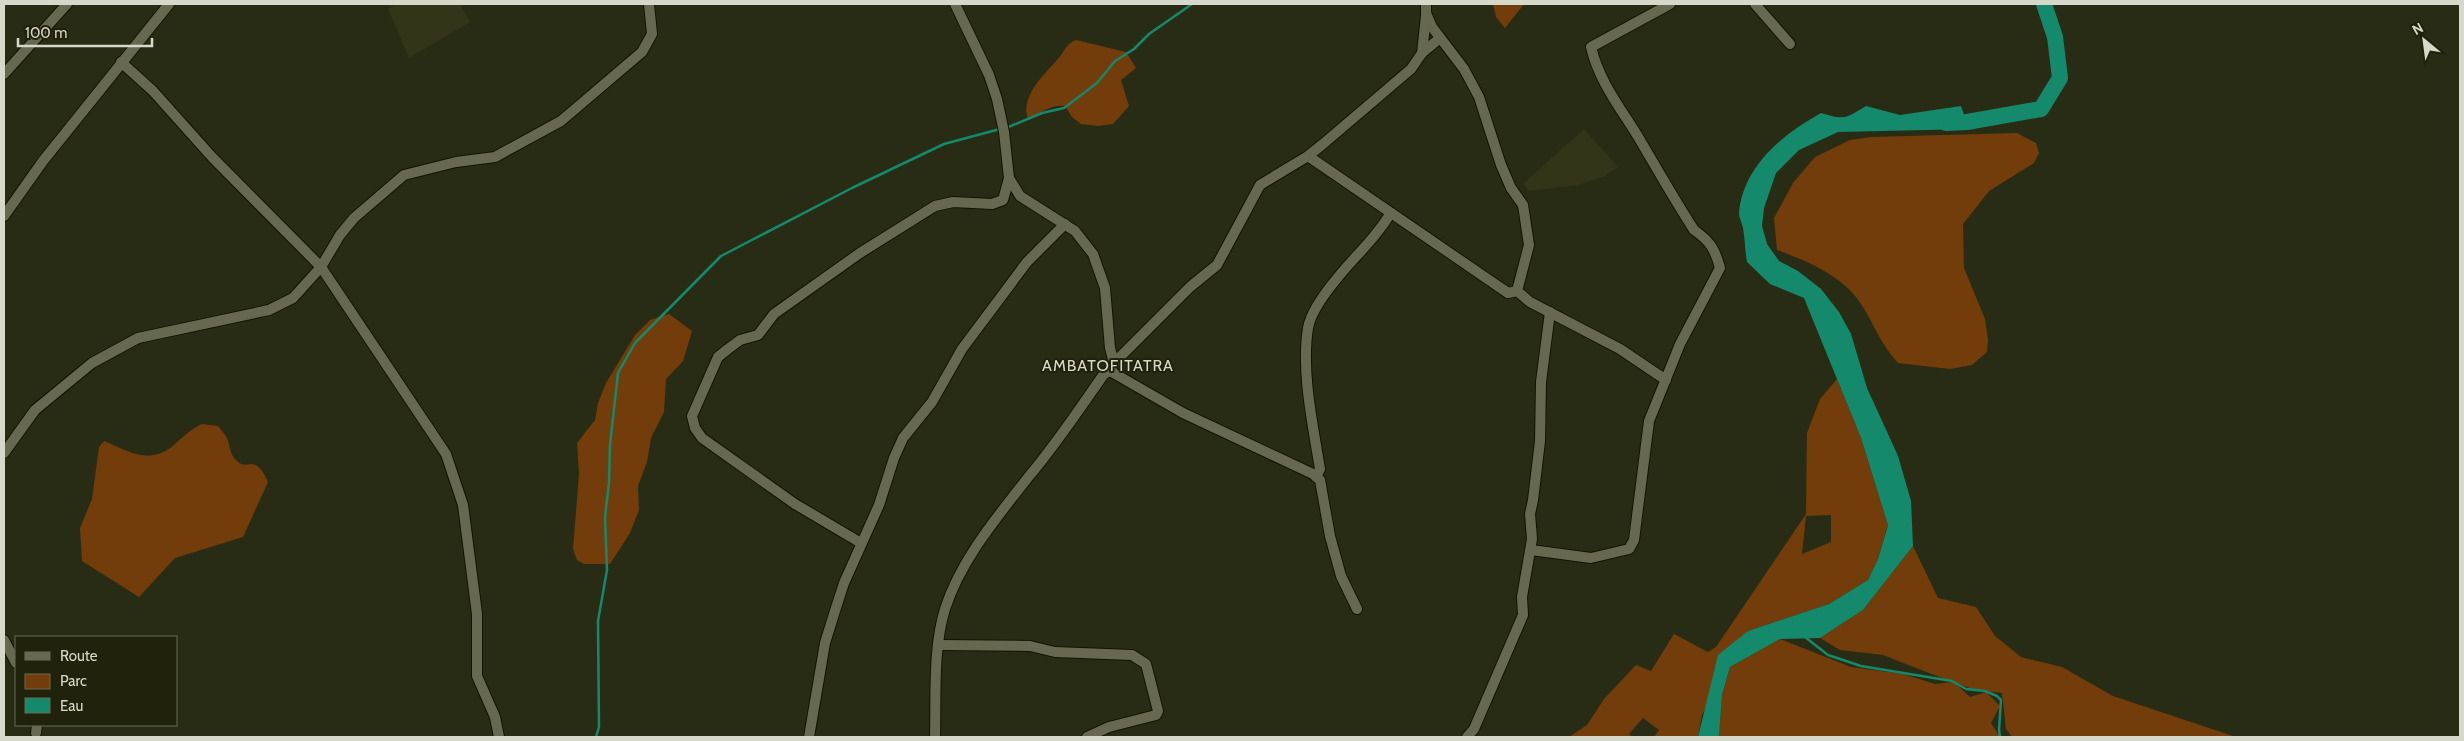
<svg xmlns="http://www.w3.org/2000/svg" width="2464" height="741" viewBox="0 0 2464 741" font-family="Cabin,sans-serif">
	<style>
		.built { fill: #323517 }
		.green { fill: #723c0b; fill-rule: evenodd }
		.water { fill: #14896c }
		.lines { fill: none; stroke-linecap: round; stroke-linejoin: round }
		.stream { stroke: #14896c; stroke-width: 2.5 }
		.river { stroke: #14896c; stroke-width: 16 }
		.street-casing { stroke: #121401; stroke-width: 12 }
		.street { stroke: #666950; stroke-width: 10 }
		.labels { text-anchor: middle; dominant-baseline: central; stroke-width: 4; stroke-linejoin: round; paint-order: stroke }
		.neighbourhood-label { font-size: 16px; letter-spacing: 1px; fill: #d6d8ca; stroke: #20220b }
	</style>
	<rect width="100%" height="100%" fill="#292c15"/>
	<g class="built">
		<polygon points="396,4 460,4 470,22 409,58 388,9"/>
		<polygon points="1584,129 1618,167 1605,176 1578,185 1529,191 1523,184"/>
	</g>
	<g class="green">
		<polygon points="1493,4 1524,4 1505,28 1496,17"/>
		<path d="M 1076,40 L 1126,52 L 1136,68 L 1121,80 L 1129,106 L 1113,124 L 1098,126 L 1081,124 L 1072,117 L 1065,106 C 1052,104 1040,113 1028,119 C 1020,96 1044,75 1057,60 C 1064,53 1065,44 1076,40 Z"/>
		<path d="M 2017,133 L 2036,143 L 2039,153 L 2034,163 L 1989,191 L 1963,224 L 1964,268 L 1985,319 L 1988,340 L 1987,352 L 1972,365 L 1950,369 L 1898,363 C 1879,342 1874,323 1859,301 C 1841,275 1805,260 1777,250 L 1774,218 L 1793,183 L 1815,157 L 1850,140 L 1871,137 Z"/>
		<polygon points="669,314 692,331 683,361 666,379 664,412 651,438 647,462 638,486 639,510 630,533 610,564 584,564 577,560 573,549 579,474 577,443 595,420 598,403 606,383 635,335 650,320"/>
		<path d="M 1837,379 L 1861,438 L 1888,524 L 1878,559 L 1868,580 L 1829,604 L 1748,631 L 1702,715 L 1698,737 L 1654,737 L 1659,730 L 1643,718 L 1629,734 L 1633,737 L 1569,737 L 1587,725 L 1604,699 L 1636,665 L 1651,671 L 1674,634 L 1708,652 L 1716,647 L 1806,514 L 1807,433 L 1820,399 ZM 1831,515 L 1831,542 L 1802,554 L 1806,516 Z"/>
		<path d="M 202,424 L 218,426 C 221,430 225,434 227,438 C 230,445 230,455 236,460 C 248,473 254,451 268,482 L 243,537 L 175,558 L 139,597 L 82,561 L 80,528 L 92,499 L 99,447 L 104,441 C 129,451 149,466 174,445 C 183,437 191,429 202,424 Z"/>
		<polygon points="1913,546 1938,598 1976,607 1995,636 2021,657 2062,667 2113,696 2236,737 2012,737 2006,729 2002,693 1972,689 1954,682 1970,697 1986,692 2000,706 1991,723 2000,737 1719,737 1722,695 1730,667 1780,639 1851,667 1903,674 1935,684 1952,682 1883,655 1840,650 1820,638 1863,610"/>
	</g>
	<path class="water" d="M 1866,106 L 1900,115 L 1961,106 L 1969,129 L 1838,132 L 1799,150 L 1776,173 L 1764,208 L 1762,226 L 1767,244 L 1779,261 L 1798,271 L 1821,289 L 1839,312 L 1851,334 L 1867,388 L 1898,456 L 1911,501 L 1913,546 L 1863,610 L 1820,638 L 1780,639 L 1730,667 L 1722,695 L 1719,737 L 1698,737 L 1718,655 L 1748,631 L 1829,604 L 1868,580 L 1878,559 L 1888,525 L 1861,438 L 1804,298 L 1770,284 L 1747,262 C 1745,251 1745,239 1743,228 C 1742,223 1739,218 1739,213 C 1743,166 1783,134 1821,113 C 1844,120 1845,119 1866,106 Z"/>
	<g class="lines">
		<g class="stream">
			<polyline points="1006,128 1042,113 1064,108 1097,83 1115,61 1134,49 1149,34 1192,4"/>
			<polyline points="1805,637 1828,655 1861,666 1952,681 1966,689 1985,691 1997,696 2001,700 1999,730 2000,737"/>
			<polyline points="596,737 599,727 598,621 607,570 605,517 609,483 610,445 618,373 635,343 721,256 852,188 944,144 1000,129"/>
		</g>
		<polyline class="river" points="1946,123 1967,122 2041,109 2060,78 2055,37 2044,4"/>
		<defs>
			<g id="street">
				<polyline points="1426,4 1426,13 1432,27 1464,69 1479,97 1501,165 1511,188 1523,205 1529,245 1517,291 1530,302 1620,349 1666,380"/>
				<polyline points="1755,4 1790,44"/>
				<polyline points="1422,53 1426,16"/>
				<polyline points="121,62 153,91 212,157 321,267 446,454 463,505 477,614 477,676 495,717 499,737"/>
				<polyline points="4,74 67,4"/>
				<polyline points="1308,156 1508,293 1517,291"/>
				<polyline points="4,216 43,161 169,4"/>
				<polyline points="1114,363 1190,287 1217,265 1260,185 1308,156 1323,144 1411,69 1422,53 1440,38"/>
				<polyline points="1110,371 1183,413 1313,474 1320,480 1330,536 1341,576 1357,609"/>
				<polyline points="4,453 35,410 92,363 138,338 269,310 293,298 321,267 340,235 354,218 404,175 456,162 495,157 561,121 642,52 652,34 649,4"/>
				<path d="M 1316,477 L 1320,469 C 1313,425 1301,372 1308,328 C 1311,311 1328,289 1339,276 C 1356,255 1376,238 1390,214"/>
				<polyline points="861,543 795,504 702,438 695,428 692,416 718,357 728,349 740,340 758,335 774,314 860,253 935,206 953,202 992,204 1003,200 1009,178"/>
				<path d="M 1531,550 L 1591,558 L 1629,549 L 1634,540 L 1649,421 L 1680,344 L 1720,268 C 1715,249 1710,241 1694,230 C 1674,199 1656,167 1637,135 C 1619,106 1599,81 1591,47 L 1670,4"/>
				<polyline points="4,640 16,663"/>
				<polyline points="939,645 1030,646 1055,652 1132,655 1146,664 1158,711 1156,715 1109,727 1087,737"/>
				<polyline points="36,733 37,725"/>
				<polyline points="809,737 825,643 834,614 844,583 879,505 894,458 903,438 932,402 962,349 1027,262 1065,224"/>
				<path d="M 935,737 C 936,697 933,647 945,609 C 961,559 998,516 1030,475 C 1057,443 1080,408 1104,374 L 1110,371 L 1114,363 L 1110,348 L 1105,288 L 1093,254 L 1075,231 L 1020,196 L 1009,178 L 1004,132 L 997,99 L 989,75 L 955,4"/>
				<polyline points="1467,737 1474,729 1523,615 1522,597 1532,539 1530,514 1533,500 1540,441 1541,382 1550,312"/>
			</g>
		</defs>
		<use href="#street" class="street-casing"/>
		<use href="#street" class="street"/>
	</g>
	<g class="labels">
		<g class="neighbourhood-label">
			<text x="1108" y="365">AMBATOFITATRA</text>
		</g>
	</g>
	<rect width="2464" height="741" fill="none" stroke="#d6d8ca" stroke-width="10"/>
	<rect x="15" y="636" width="162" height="90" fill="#20220b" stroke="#696b57"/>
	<rect x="25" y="652" width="25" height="8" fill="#666950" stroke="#696b57"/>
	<text x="60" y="661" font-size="15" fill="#d6d8ca">Route</text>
	<rect x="25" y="674" width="25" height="15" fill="#723c0b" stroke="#696b57"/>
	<text x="60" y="686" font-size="15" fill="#d6d8ca">Parc</text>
	<rect x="25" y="698" width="25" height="15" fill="#14896c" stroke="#696b57"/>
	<text x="60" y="711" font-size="15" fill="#d6d8ca">Eau</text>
	<g transform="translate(2424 40) rotate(331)" stroke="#20220b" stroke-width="4" paint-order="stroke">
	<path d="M0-4L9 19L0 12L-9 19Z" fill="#d6d8ca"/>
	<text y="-8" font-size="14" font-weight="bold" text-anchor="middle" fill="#d6d8ca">N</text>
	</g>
	<path d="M18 38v8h134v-8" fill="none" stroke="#d6d8ca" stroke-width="2.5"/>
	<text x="25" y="38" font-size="15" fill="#d6d8ca" stroke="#20220b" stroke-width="4" paint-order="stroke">100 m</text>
</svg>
